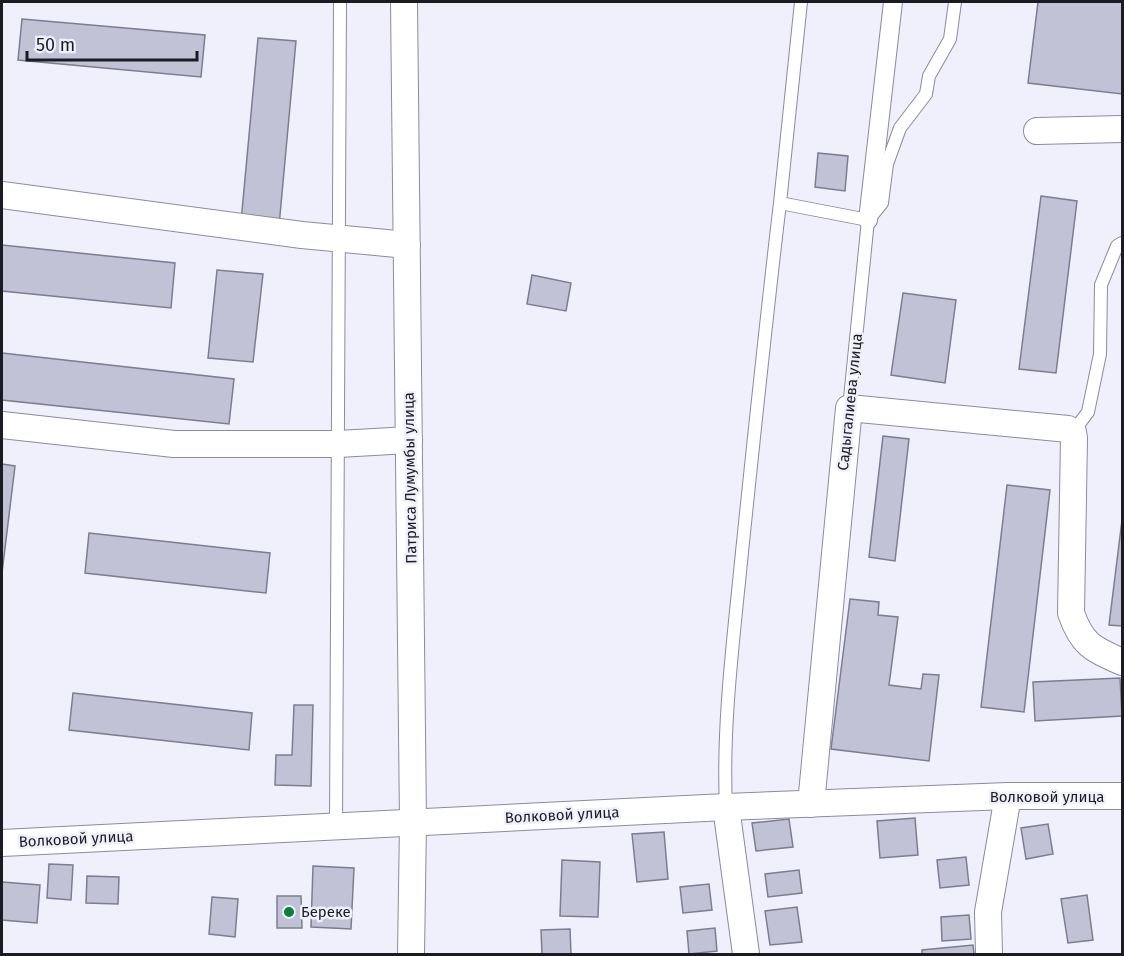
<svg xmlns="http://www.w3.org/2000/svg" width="1124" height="956" viewBox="0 0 1124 956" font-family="'Fira Sans',sans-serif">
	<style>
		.building { fill: #c2c2d6; stroke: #7d7d8f; stroke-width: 1.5 }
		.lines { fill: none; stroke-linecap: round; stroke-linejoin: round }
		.service-casing { stroke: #8b8b9e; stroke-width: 14 }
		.pedestrian-casing { stroke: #8b8b9e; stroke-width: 20 }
		.minor-casing { stroke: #8b8b9e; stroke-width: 28 }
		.service { stroke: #fff; stroke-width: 12 }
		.pedestrian { stroke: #fff; stroke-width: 18 }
		.minor { stroke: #fff; stroke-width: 26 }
		.poi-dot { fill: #08813a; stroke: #f0f0fd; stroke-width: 2 }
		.labels { text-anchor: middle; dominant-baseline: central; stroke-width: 5; stroke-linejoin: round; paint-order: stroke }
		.street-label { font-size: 15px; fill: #1b1b22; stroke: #f0f0fd }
		.poi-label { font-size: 15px; fill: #1b1b22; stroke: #f0f0fd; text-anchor: start }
	</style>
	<rect width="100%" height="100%" fill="#f0f0fd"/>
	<g class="building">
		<polygon points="1038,2 1122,2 1122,94 1028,83"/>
		<polygon points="22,19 205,35 201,77 18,60"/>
		<polygon points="258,38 296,41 279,226 241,222"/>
		<polygon points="818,153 848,156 845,191 815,187"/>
		<polygon points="1041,196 1077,201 1056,373 1019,369"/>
		<polygon points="2,245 175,263 171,308 2,291"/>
		<polygon points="217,270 263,274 253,362 208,358"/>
		<polygon points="532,275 571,283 566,311 527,304"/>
		<polygon points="903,293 956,300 945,383 891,375"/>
		<polygon points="2,353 234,379 229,424 2,400"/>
		<polygon points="883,436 909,439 895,561 869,557"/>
		<polygon points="2,464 15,466 2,573"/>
		<polygon points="1007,485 1050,490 1024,712 981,707"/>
		<polygon points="1122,520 1122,626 1109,625"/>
		<polygon points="89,533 270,553 266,593 85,573"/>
		<polygon points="850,599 879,602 878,615 898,617 889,685 921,689 923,674 939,675 929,761 831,749"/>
		<polygon points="1120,678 1122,716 1035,721 1033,682"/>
		<polygon points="73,693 252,713 249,750 69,730"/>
		<polygon points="294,705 313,705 311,786 275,785 276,755 292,755"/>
		<polygon points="915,818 918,855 880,858 877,821"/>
		<polygon points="789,819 793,847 756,851 752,823"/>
		<polygon points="1048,824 1053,854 1026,859 1021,828"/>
		<polygon points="664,832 668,879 637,882 632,834"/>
		<polygon points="966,857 969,885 940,888 937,860"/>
		<polygon points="562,860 600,862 598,917 560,916"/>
		<polygon points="49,864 73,865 71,900 47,898"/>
		<polygon points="313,866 354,868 351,929 311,927"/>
		<polygon points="799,870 802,893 768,897 765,874"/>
		<polygon points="87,876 119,877 118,904 86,903"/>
		<polygon points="2,882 40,885 37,923 2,920"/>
		<polygon points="709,884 712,910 683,913 680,887"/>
		<polygon points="1087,895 1093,940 1068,943 1061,899"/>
		<polygon points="277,896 301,896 302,928 277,928"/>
		<polygon points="212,897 238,899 235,937 209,934"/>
		<polygon points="797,907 802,942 770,945 765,911"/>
		<polygon points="969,915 971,939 942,941 941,917"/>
		<polygon points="715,928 717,951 689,954 687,931"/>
		<polygon points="570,929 571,954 542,954 541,930"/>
		<polygon points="973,945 974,954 922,954 922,950"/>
	</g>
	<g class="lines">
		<defs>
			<g id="service">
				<polyline points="801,2 780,203 868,220"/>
				<polyline points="869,219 882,203 887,164 900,128 926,94 929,76 950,39 955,2"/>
				<polyline points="849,408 868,220"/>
				<polyline points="1073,432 1088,412 1100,354 1101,285 1117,246 1122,243"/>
				<path d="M 726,807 C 722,725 734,635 742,552 C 754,436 766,320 780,203"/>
				<polyline points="336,826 340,2"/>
			</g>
			<polyline id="pedestrian" points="868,220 893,2"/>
			<g id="minor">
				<polyline points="404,2 413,823 411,954"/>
				<polyline points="1037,131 1122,129"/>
				<polyline points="2,195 302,235 407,245"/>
				<polyline points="2,425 174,444 338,444 409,440"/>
				<path d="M 811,804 L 849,408 L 1068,429 L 1073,432 L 1074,438 L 1071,613 C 1082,645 1093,649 1122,662"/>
				<polyline points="726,807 746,954"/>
				<polyline points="2,843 726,807 1008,796 1122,796"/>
				<polyline points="989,954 988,912 1008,796"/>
			</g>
		</defs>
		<use href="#service" class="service-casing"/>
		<use href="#pedestrian" class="pedestrian-casing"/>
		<use href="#minor" class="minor-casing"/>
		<use href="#service" class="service"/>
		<use href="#pedestrian" class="pedestrian"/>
		<use href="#minor" class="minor"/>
	</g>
	<circle class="poi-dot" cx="289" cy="912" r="6"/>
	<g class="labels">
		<g class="street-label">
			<text transform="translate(850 402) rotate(-84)">Садыгалиева улица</text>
			<text transform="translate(410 478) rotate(-91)">Патриса Лумумбы улица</text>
			<text x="1047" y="797">Волковой улица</text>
			<text transform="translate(562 815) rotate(-3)">Волковой улица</text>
			<text transform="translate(76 839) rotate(-3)">Волковой улица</text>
		</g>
		<g class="poi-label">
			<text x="301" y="912">Береке</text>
		</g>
	</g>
	<rect width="1124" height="956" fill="none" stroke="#1b1b22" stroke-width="6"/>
	<path d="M27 51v9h170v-9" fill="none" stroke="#1b1b22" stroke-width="3"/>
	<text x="36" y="51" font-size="18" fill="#1b1b22" stroke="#f0f0fd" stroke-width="4.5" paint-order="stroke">50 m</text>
</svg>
